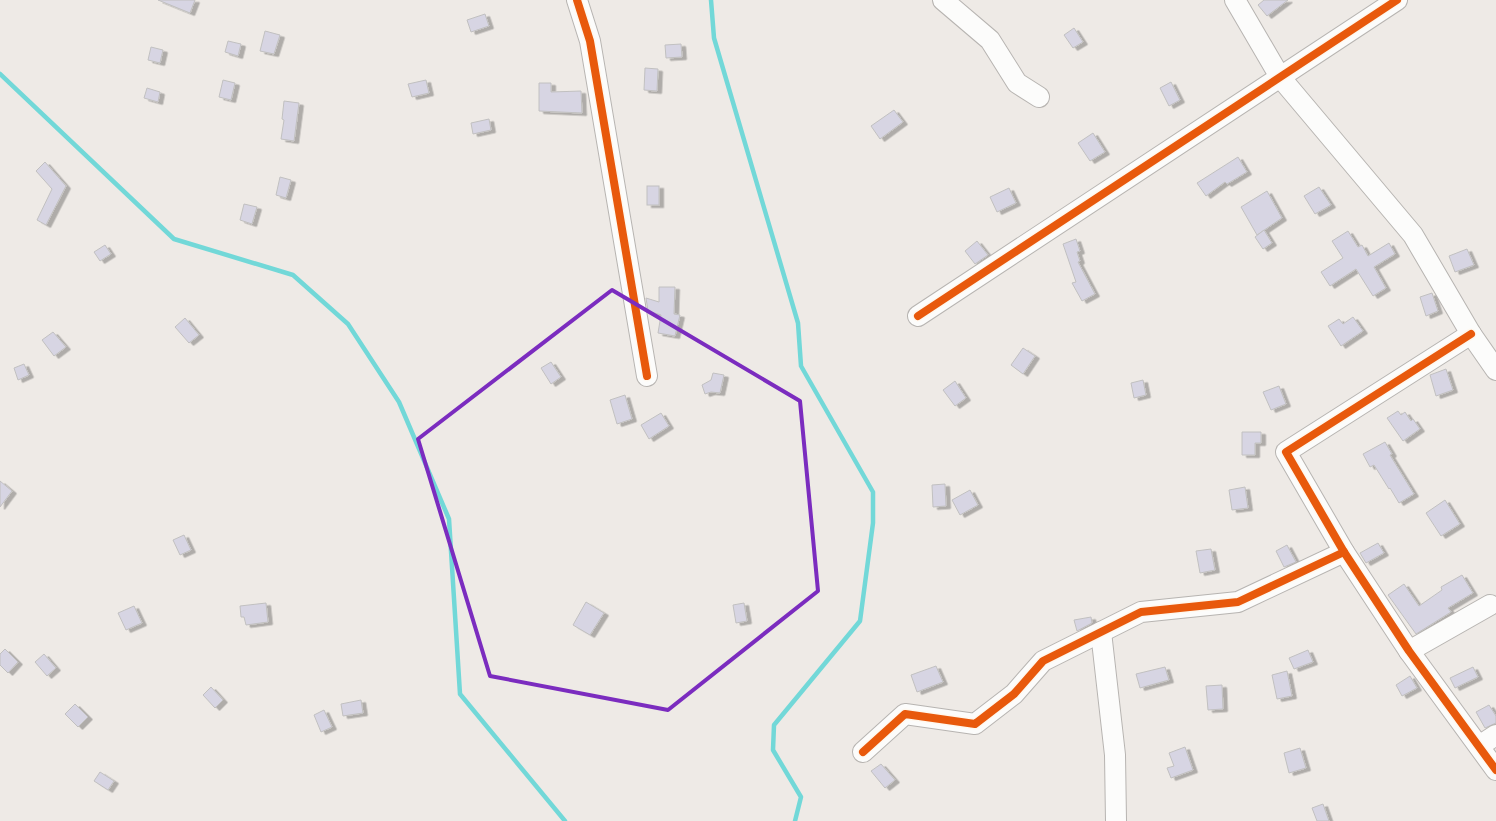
<svg xmlns="http://www.w3.org/2000/svg" width="1496" height="821" viewBox="0 0 1496 821" font-family="Helvetica,sans-serif">
	<style>
		.lines { fill: none; stroke-linecap: round; stroke-linejoin: round }
		.stream { stroke: #72d8d8; stroke-width: 4.5 }
		.building { fill: #d7d5e3; stroke: #c1c0c0; filter: url(#shadow) }
		.minor-casing { stroke: #b7b4b1; stroke-width: 22 }
		.minor { stroke: #fcfcfb; stroke-width: 20 }
		.cycleway-casing { stroke: #fef8ef; stroke-width: 11 }
		.cycleway { stroke: #e8590c; stroke-width: 8 }
		.marked { fill: none; stroke: #7b2cbf; stroke-width: 4; stroke-linejoin: round }
	</style>
	<defs>
		<filter id="shadow"><feDropShadow dx="4.5" dy="2.5" stdDeviation="0" flood-color="#0004"/></filter>
	</defs>
	<rect width="100%" height="100%" fill="#eeeae6"/>
	<g class="lines">
		<g class="stream">
			<polyline points="711,0 714,38 798,323 801,366 873,492 873,523 860,621 774,725 773,750 801,797 795,821"/>
			<polyline points="0,74 174,239 293,275 348,324 399,402 449,519 460,694 565,821"/>
		</g>
	</g>
	<g class="building">
		<polygon points="158,0 195,0 190,13"/>
		<polygon points="1264,0 1288,0 1267,16 1258,5"/>
		<polygon points="485,14 489,26 471,32 467,20"/>
		<polygon points="1074,28 1083,42 1073,48 1064,35"/>
		<polygon points="265,31 280,35 274,54 260,51"/>
		<polygon points="228,41 241,44 238,56 225,52"/>
		<polygon points="681,44 682,57 666,58 665,45"/>
		<polygon points="151,47 163,50 160,63 148,60"/>
		<polygon points="645,68 658,69 657,91 644,90"/>
		<polygon points="223,80 235,83 231,100 219,97"/>
		<polygon points="426,80 429,93 412,97 408,84"/>
		<polygon points="1171,82 1180,100 1169,106 1160,88"/>
		<polygon points="539,83 551,83 551,92 581,91 582,113 539,111"/>
		<polygon points="147,88 160,92 158,102 144,98"/>
		<polygon points="284,101 299,103 294,141 281,139 284,120 282,119"/>
		<polygon points="894,110 903,122 880,139 871,126"/>
		<polygon points="489,119 491,130 473,134 471,123"/>
		<polygon points="1093,133 1105,152 1090,161 1078,143"/>
		<polygon points="1238,157 1247,172 1227,184 1225,182 1206,196 1197,183"/>
		<polygon points="45,162 66,186 46,225 37,220 52,189 36,171"/>
		<polygon points="280,177 291,180 286,198 276,195"/>
		<rect x="647" y="186" width="12" height="19"/>
		<polygon points="1319,187 1331,205 1315,214 1304,196"/>
		<polygon points="1009,188 1016,203 997,212 990,197"/>
		<polygon points="1267,191 1282,218 1257,235 1241,207"/>
		<polygon points="244,204 257,207 252,224 240,220"/>
		<polygon points="1264,230 1272,243 1263,249 1255,237"/>
		<polygon points="1348,231 1358,247 1362,245 1368,256 1389,243 1395,254 1374,267 1386,288 1373,296 1356,269 1330,286 1321,272 1343,258 1332,241"/>
		<polygon points="1076,239 1080,251 1077,252 1080,261 1078,262 1095,294 1082,301 1072,283 1076,282 1063,244"/>
		<polygon points="977,241 988,255 975,264 965,251"/>
		<polygon points="105,245 111,254 100,261 94,252"/>
		<polygon points="1467,249 1474,265 1455,272 1449,256"/>
		<polygon points="659,287 675,287 674,314 680,315 675,336 658,333 661,315 648,311 646,298 659,302"/>
		<polygon points="1432,293 1438,311 1426,316 1420,297"/>
		<polygon points="1353,317 1363,331 1341,346 1328,326 1339,319 1343,324"/>
		<polygon points="185,318 199,335 189,343 175,327"/>
		<polygon points="53,332 66,347 54,356 42,340"/>
		<polygon points="1023,348 1035,356 1023,374 1011,365"/>
		<polygon points="551,362 561,377 551,384 541,368"/>
		<polygon points="24,364 29,375 18,380 14,368"/>
		<polygon points="1446,369 1453,390 1436,396 1430,375"/>
		<polygon points="713,373 724,375 720,393 711,392 705,394 702,385 711,380"/>
		<polygon points="1143,380 1146,395 1134,398 1131,383"/>
		<polygon points="955,381 966,398 955,406 943,390"/>
		<polygon points="1279,386 1286,404 1271,410 1263,392"/>
		<polygon points="625,395 632,419 617,424 610,400"/>
		<polygon points="1398,411 1401,415 1405,412 1411,421 1413,419 1420,429 1403,441 1387,418"/>
		<polygon points="661,413 669,426 649,439 641,425"/>
		<polygon points="1242,432 1261,432 1261,443 1255,443 1255,455 1242,455"/>
		<polygon points="1385,442 1392,454 1390,455 1414,494 1399,503 1390,488 1389,489 1374,465 1370,467 1363,454"/>
		<polygon points="0,481 12,491 0,507"/>
		<polygon points="945,484 946,506 933,507 932,485"/>
		<polygon points="1245,487 1248,508 1232,510 1229,490"/>
		<polygon points="970,490 978,505 960,515 952,500"/>
		<polygon points="1445,500 1460,524 1441,536 1426,513"/>
		<polygon points="184,535 191,550 180,555 173,540"/>
		<polygon points="1378,543 1384,553 1366,563 1360,553"/>
		<polygon points="1287,545 1296,562 1284,567 1276,551"/>
		<polygon points="1211,549 1215,570 1200,573 1196,551"/>
		<polygon points="1462,575 1473,593 1448,608 1451,612 1416,634 1388,595 1404,584 1419,606 1442,590 1441,587"/>
		<polygon points="586,602 604,613 590,635 573,625"/>
		<polygon points="266,603 268,622 246,625 244,617 241,617 240,606"/>
		<polygon points="744,603 747,621 736,623 733,605"/>
		<polygon points="134,606 142,623 126,630 118,613"/>
		<polygon points="1091,617 1092,623 1077,631 1074,620"/>
		<polygon points="5,649 18,662 8,673 0,665 0,654"/>
		<polygon points="1308,650 1313,662 1294,669 1289,658"/>
		<polygon points="44,654 56,668 47,676 35,662"/>
		<polygon points="936,666 943,682 917,692 911,675"/>
		<polygon points="1165,667 1169,680 1140,688 1136,674"/>
		<polygon points="1473,667 1478,677 1455,688 1450,678"/>
		<polygon points="1287,671 1292,696 1277,699 1272,675"/>
		<polygon points="1410,676 1417,688 1402,696 1396,685"/>
		<polygon points="1222,685 1223,709 1208,710 1206,686"/>
		<polygon points="211,687 223,700 215,708 203,695"/>
		<polygon points="361,700 363,713 343,716 341,704"/>
		<polygon points="75,704 88,717 78,727 65,714"/>
		<polygon points="1489,705 1496,716 1496,723 1485,728 1476,712"/>
		<polygon points="324,710 332,727 321,732 314,715"/>
		<polygon points="1185,747 1193,770 1171,778 1167,768 1174,766 1169,753"/>
		<polygon points="1300,748 1306,768 1289,773 1284,753"/>
		<polygon points="881,764 895,780 885,788 871,771"/>
		<polygon points="100,772 114,781 108,790 94,781"/>
		<polygon points="1323,804 1329,821 1317,821 1312,808"/>
	</g>
	<g class="lines">
		<defs>
			<g id="minor">
				<polyline points="577,0 590,41 647,376"/>
				<polyline points="943,0 990,40 1017,83 1039,97"/>
				<polyline points="1235,0 1280,77 1413,235 1471,334 1496,370"/>
				<polyline points="918,316 1397,0"/>
				<polyline points="1471,334 1286,452 1344,552 1409,651 1496,770"/>
				<polyline points="1101,632 1115,755 1116,821"/>
				<polyline points="1409,651 1490,605"/>
				<polyline points="1479,746 1496,735"/>
				<polyline points="863,752 905,714 975,724 1014,694 1043,661 1141,612 1238,602 1344,552"/>
			</g>
		</defs>
		<use href="#minor" class="minor-casing"/>
		<use href="#minor" class="minor"/>
		<defs>
			<g id="cycleway">
				<polyline points="577,0 590,41 647,376"/>
				<polyline points="918,316 1397,0"/>
				<polyline points="1471,334 1286,452 1344,552 1409,651 1496,770"/>
				<polyline points="863,752 905,714 975,724 1014,694 1043,661 1141,612 1238,602 1344,552"/>
			</g>
		</defs>
		<use href="#cycleway" class="cycleway-casing"/>
		<use href="#cycleway" class="cycleway"/>
	</g>
	<path class="marked" d="M 612,290 L 800,401 L 818,591 L 668,710 L 490,676 L 418,439 Z"/>
</svg>
